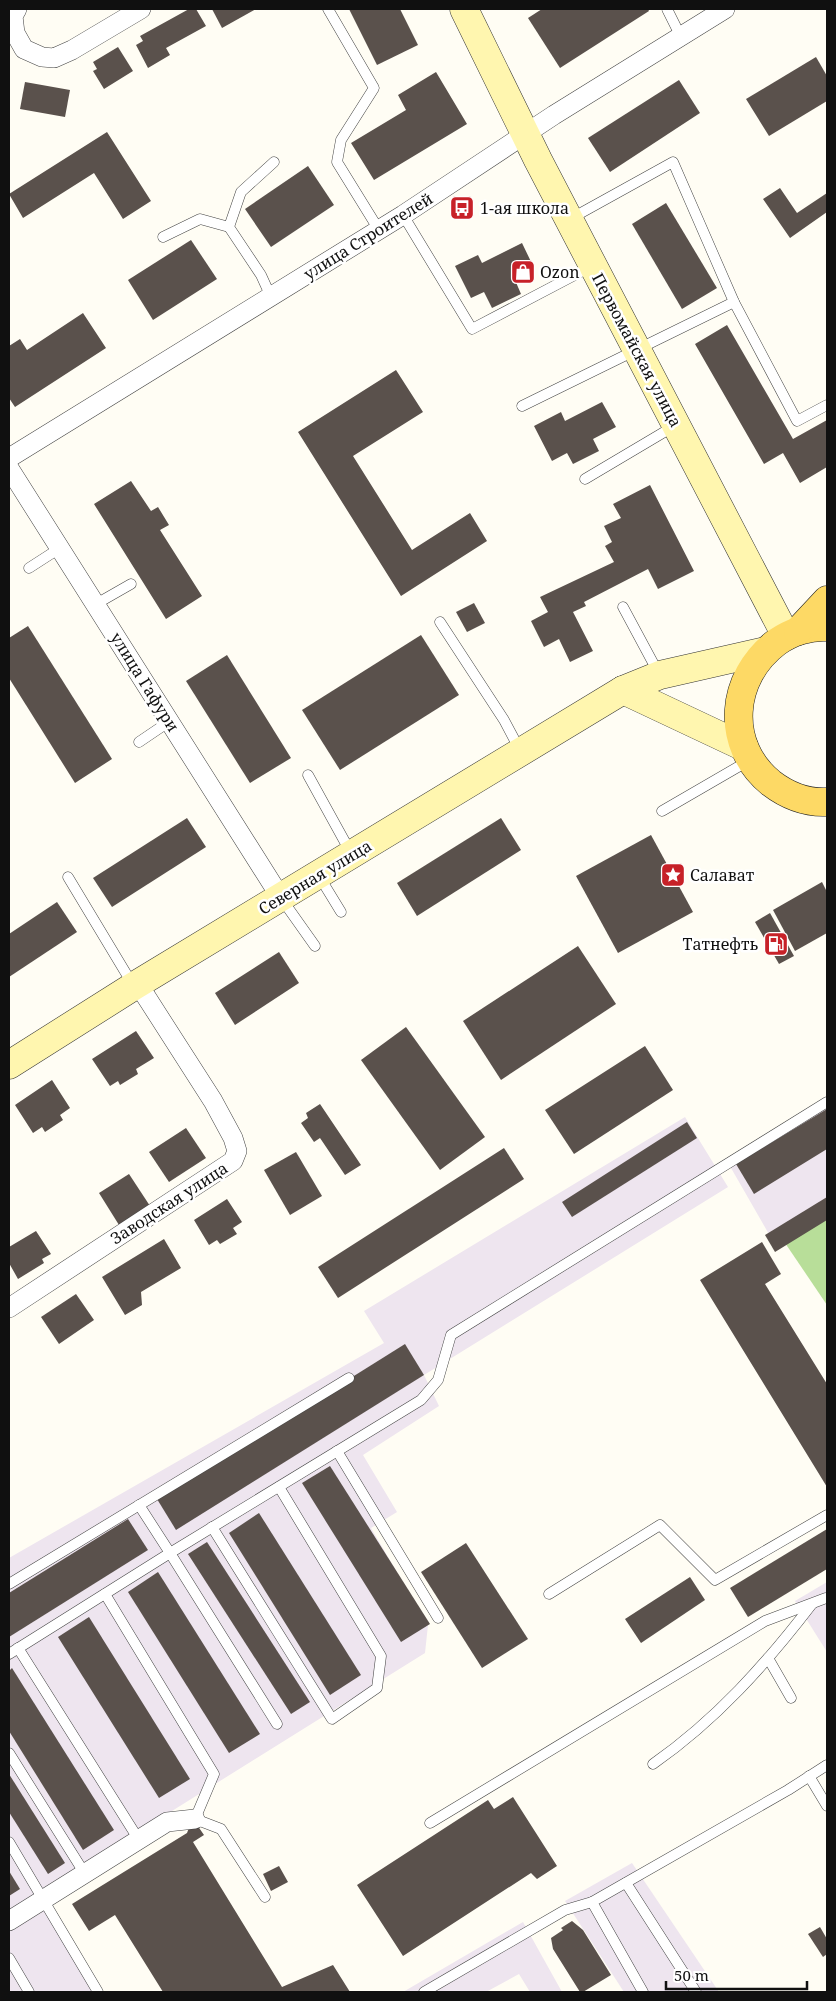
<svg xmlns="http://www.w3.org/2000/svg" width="836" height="2001" viewBox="0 0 836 2001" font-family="'Noto Serif',serif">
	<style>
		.industrial { fill: #eee5ef }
		.forest { fill: #b8de99 }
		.building { fill: #5a514c }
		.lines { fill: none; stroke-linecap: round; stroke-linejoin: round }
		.lane-casing { stroke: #434343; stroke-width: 11 }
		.street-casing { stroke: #434343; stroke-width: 20 }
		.secondary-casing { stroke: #323232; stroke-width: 29 }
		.primary-casing { stroke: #212121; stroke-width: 29 }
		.lane { stroke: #fff; stroke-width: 10 }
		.street { stroke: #fff; stroke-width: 19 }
		.secondary { stroke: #fff6af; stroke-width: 28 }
		.primary { stroke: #fdd965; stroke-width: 28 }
		.labels { text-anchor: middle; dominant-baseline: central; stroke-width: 5; stroke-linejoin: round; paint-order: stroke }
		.poi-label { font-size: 16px; fill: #101010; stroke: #fff; text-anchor: start }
		.street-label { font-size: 16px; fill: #101010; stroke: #fff }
	</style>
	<rect width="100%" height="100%" fill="#fffdf4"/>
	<g class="industrial">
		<polygon points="827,1097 827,1219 778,1250 727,1161"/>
		<polygon points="685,1117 728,1187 424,1375 439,1406 363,1455 397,1512 371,1528 428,1625 425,1653 39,1894 94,1992 9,1992 9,1558 384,1343 364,1311"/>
		<polygon points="827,1582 827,1652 795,1601"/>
		<polygon points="632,1863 719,1992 624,1992 565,1901"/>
		<polygon points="523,1922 562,1992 530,1992 519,1974 486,1992 403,1992"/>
	</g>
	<polygon class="forest" points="827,1215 827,1305 781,1237"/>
	<g class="building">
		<polygon points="189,9 196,9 206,26 166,48 170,55 148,68 136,45 143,41 140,36"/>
		<polygon points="212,9 256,9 222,28"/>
		<polygon points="349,9 400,9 418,45 377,65"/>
		<polygon points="542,9 648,9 649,11 560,68 528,18"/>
		<polygon points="118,47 133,71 104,89 93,71 97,69 93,62"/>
		<polygon points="816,57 827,76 827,101 769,136 746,99"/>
		<polygon points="436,72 467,124 374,180 351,143 406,110 398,95"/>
		<polygon points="679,80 700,113 610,172 588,138"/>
		<polygon points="25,82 70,90 65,117 20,109"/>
		<polygon points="107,132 151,201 123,219 94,173 23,218 9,194"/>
		<polygon points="308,166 334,205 271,247 245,209"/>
		<polygon points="780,188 797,213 827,193 827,212 790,238 763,199"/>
		<polygon points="666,203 717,288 682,309 632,224"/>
		<polygon points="191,240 217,279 153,320 128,280"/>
		<polygon points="522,243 535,270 515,280 521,294 492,308 484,292 471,298 455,266 478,255 482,263"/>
		<polygon points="83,313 106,348 15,407 9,398 9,346 20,339 27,350"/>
		<polygon points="727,325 793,439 827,420 827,467 800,483 783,453 764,464 695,344"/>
		<polygon points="396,370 423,412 353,456 412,550 470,513 487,541 401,596 298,432"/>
		<polygon points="602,402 616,427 593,439 599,451 573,464 567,453 552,461 534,426 561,412 565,421"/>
		<polygon points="131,481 151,511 158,507 169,525 160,530 202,596 166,619 94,504"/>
		<polygon points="650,485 694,571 658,589 648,569 584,602 586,606 573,612 593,651 570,662 559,639 544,647 531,621 548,612 540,597 614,562 605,546 612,542 604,526 621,518 613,504"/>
		<polygon points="474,603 485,623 467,632 456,612"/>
		<polygon points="28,626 112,759 75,783 9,678 9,638"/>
		<polygon points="421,635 459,695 340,770 302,710"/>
		<polygon points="227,655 291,758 250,783 186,681"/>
		<polygon points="187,818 206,847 112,907 93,878"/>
		<polygon points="501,818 521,850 417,916 397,883"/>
		<polygon points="651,835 693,912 618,953 576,876"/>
		<polygon points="822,882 827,892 827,933 795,951 773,910"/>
		<polygon points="57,902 77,932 9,977 9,934"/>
		<polygon points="770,913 794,956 779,964 755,922"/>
		<polygon points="578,946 616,1004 501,1080 463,1021"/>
		<polygon points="279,952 299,983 235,1025 215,993"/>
		<polygon points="406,1027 485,1137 440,1170 361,1060"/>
		<polygon points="136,1031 154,1058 136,1069 138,1074 120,1085 118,1081 110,1086 92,1059"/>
		<polygon points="645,1046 673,1090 574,1154 545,1110"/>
		<polygon points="52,1080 70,1108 60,1115 63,1120 45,1132 42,1127 33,1133 15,1105"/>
		<polygon points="320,1104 361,1165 345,1175 320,1138 314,1142 301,1123 308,1118 306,1113"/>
		<polygon points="827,1109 827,1149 754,1194 736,1164"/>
		<polygon points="687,1122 697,1138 572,1217 562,1202"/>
		<polygon points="186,1128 206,1158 169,1182 149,1152"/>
		<polygon points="504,1148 524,1179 338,1298 318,1267"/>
		<polygon points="296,1152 322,1196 290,1215 264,1170"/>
		<polygon points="129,1174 150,1206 119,1225 99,1193"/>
		<polygon points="827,1197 827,1220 775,1252 765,1235"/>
		<polygon points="227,1199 242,1222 233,1228 237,1234 220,1244 217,1240 209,1245 194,1220"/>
		<polygon points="36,1231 51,1254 42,1259 44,1263 18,1279 9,1263 9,1247"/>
		<polygon points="164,1239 181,1268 141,1292 142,1305 125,1315 102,1277"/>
		<polygon points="762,1242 781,1274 765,1284 827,1384 827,1487 700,1280"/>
		<polygon points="76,1294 94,1320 59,1344 41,1317"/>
		<polygon points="405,1344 424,1375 176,1530 157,1499"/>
		<polygon points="330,1466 430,1624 401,1642 302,1483"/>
		<polygon points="259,1513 361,1675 330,1695 229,1533"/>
		<polygon points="128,1519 148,1550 9,1637 9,1593"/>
		<polygon points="827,1529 827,1569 748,1617 730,1588"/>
		<polygon points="207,1542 310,1702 291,1714 188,1554"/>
		<polygon points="466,1543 528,1639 482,1668 421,1572"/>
		<polygon points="158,1572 260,1734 229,1753 128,1592"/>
		<polygon points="690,1577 705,1600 641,1643 625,1619"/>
		<polygon points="89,1617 190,1779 159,1798 58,1637"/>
		<polygon points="12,1668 114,1830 83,1850 9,1731 9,1671"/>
		<polygon points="9,1774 65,1863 48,1874 9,1812"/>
		<polygon points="513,1797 557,1866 537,1879 531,1873 403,1956 357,1885 488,1800 494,1809"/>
		<polygon points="195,1822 204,1835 193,1842 282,1987 333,1965 350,1992 163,1992 115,1915 89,1931 72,1904 187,1833 190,1825"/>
		<polygon points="279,1866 288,1882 271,1891 263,1874"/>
		<polygon points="9,1871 20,1889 9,1896"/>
		<polygon points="572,1921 583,1930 611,1975 583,1992 580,1992 553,1949 551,1938 563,1930 561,1928"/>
		<polygon points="820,1927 827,1939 827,1954 823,1957 808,1934"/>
	</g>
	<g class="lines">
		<defs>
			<g id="lane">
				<polyline points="328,9 374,88 341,140 337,162 379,230"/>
				<polyline points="667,9 680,35"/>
				<polyline points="403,215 472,329 592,266"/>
				<polyline points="570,219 673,162 734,302 797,421 827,405"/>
				<polyline points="163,237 200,219 229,227"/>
				<polyline points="271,297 261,275 229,227 241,192 274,162"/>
				<polyline points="522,406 734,302"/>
				<polyline points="585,479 676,425"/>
				<polyline points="29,568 60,548"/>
				<polyline points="96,604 131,584"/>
				<polyline points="623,607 659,674"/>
				<polyline points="440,622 504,720 520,750"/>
				<polyline points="139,742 170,721"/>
				<polyline points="308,775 351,853"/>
				<polyline points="662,811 750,760"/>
				<polyline points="319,876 341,912"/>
				<polyline points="68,877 133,985"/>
				<polyline points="281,898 315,946"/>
				<polyline points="337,1451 438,1618"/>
				<polyline points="139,1505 170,1553 421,1400 438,1380 451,1335 827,1102"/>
				<polyline points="212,1527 332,1719 377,1688 381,1656 279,1487"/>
				<polyline points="9,1584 349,1378"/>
				<polyline points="105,1594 214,1774 195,1819 221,1829 265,1897"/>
				<polyline points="549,1594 660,1525 715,1580 827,1515"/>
				<polyline points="18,1648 139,1840"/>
				<polyline points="9,1654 170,1553 277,1724"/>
				<polyline points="768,1658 791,1698"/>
				<polyline points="9,1753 85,1874"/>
				<path d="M 653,1764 C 716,1720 766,1664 812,1604"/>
				<polyline points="809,1776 827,1806"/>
				<polyline points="430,1823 765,1621 826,1598"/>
				<polyline points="9,1842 98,1992"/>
				<polyline points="626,1883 696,1992"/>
				<polyline points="9,1958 29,1992"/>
				<polyline points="424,1992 565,1910 592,1902"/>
				<polyline points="643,1992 592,1902 788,1790 827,1765"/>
			</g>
			<g id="street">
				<polyline points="17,9 13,16 15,33 24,49 42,57 54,58 72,50 141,9"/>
				<polyline points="9,458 403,215 554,115 725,9"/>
				<polyline points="9,468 281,898"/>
				<polyline points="9,1308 233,1161 237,1151 233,1138 213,1101 138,984"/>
				<polyline points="9,1921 167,1822 195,1819"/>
			</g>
			<g id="secondary">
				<polyline points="464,9 538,160 786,636"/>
				<polyline points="623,690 744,747"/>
				<polyline points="9,1065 134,986 623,690 660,675 766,651"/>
			</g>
			<g id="primary">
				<path d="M 827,627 C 810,626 791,632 777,642 C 730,677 724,745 771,783 C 788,796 806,803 827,802"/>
				<polyline points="798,631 827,600"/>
			</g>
		</defs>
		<use href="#lane" class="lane-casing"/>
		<use href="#street" class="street-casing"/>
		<use href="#secondary" class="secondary-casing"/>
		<use href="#primary" class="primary-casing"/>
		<use href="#lane" class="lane"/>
		<use href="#street" class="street"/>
		<use href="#secondary" class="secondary"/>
		<use href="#primary" class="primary"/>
	</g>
	<defs>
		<symbol id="bus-square" viewBox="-11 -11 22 22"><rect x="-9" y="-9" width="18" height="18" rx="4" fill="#c72128" stroke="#fff"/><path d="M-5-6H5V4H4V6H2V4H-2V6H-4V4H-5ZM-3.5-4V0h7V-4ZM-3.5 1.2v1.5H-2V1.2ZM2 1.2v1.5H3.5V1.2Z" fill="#fff"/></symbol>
		<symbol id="shop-square" viewBox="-11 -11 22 22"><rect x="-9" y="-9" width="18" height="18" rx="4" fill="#c72128" stroke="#fff"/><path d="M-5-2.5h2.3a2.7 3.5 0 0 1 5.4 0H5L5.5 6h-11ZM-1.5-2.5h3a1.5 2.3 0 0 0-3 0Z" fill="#fff"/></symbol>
		<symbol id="sight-square" viewBox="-11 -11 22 22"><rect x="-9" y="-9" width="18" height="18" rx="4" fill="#c72128" stroke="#fff"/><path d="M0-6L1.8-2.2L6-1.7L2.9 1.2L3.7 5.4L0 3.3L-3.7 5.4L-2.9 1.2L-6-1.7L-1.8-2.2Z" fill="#fff"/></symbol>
		<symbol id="fuel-square" viewBox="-11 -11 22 22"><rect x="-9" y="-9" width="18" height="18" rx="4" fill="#c72128" stroke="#fff"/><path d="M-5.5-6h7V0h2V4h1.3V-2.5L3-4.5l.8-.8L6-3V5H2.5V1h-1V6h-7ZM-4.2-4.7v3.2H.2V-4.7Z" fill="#fff"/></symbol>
	</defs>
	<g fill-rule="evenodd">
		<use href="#bus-square" x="448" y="194" width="28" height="28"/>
		<use href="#shop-square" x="509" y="258" width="28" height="28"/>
		<use href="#sight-square" x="659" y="861" width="28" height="28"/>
		<use href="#fuel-square" x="762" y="930" width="28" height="28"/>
	</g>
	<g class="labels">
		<g class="poi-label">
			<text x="480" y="208">1-ая школа</text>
			<text x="540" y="272">Ozon</text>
			<text x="690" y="875">Салават</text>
			<text x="758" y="944" text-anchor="end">Татнефть</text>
		</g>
		<g class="street-label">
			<text transform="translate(368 236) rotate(-32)">улица Строителей</text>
			<text transform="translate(637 350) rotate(62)">Первомайская улица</text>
			<text transform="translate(145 682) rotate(58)">улица Гафури</text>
			<text transform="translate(315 877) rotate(-31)">Северная улица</text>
			<text transform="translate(169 1203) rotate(-33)">Заводская улица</text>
		</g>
	</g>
	<rect width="836" height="2001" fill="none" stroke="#101010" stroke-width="20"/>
	<path d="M666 1981v8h141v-8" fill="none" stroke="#101010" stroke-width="2.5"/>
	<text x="674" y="1981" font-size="15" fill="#101010" stroke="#ffffff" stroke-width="4" paint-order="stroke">50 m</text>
</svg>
